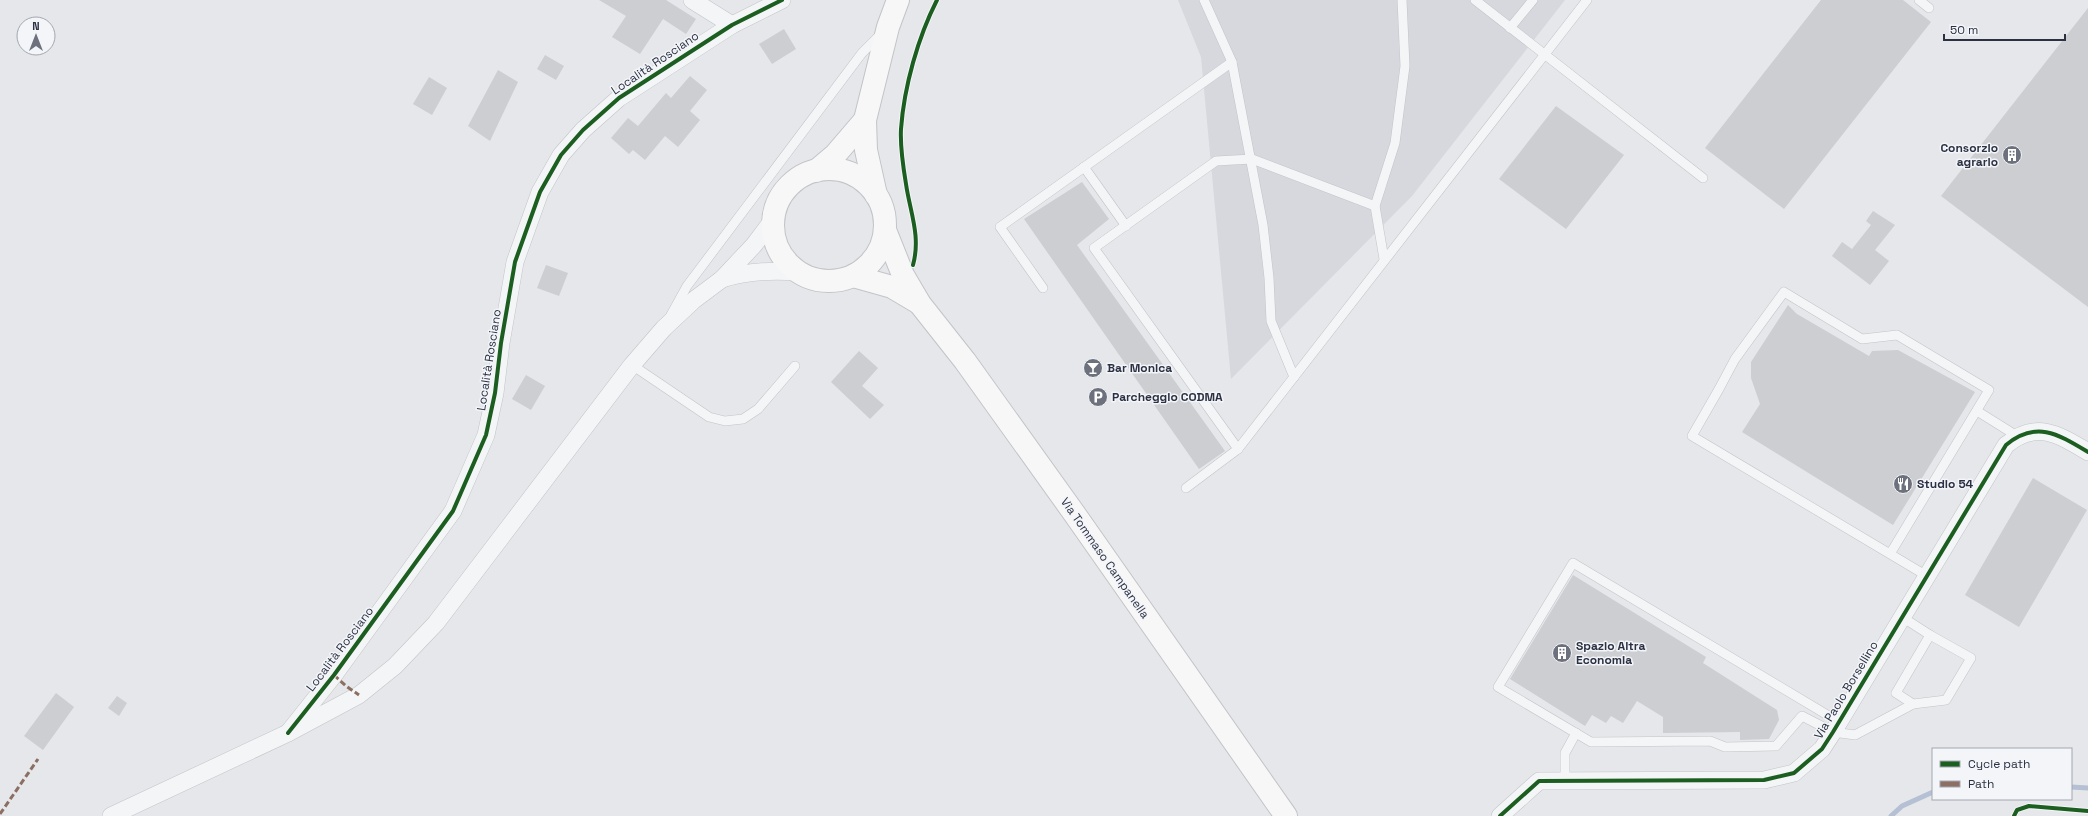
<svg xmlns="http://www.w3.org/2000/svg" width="2088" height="816" viewBox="0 0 2088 816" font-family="'Space Grotesk',sans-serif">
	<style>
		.built { fill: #d6d8de }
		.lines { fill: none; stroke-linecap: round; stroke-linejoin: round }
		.stream { stroke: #b5c0d4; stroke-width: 5 }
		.building { fill: #ccced2 }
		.service-casing { stroke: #c2c4c7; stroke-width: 10 }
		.minor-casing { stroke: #c2c4c7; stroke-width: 18 }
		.secondary-casing { stroke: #c2c4c7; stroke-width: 24 }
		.service { stroke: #f4f5f6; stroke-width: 9 }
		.minor { stroke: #f4f5f6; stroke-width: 17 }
		.secondary { stroke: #f7f7f8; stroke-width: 22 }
		.quiet { stroke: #8d6e63; stroke-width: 3; stroke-dasharray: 6 3; stroke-linecap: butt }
		.cycleway-casing { stroke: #f3f5f8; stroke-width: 6 }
		.cycleway { stroke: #1b5e20; stroke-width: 4 }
		.labels { text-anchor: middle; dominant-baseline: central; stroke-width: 3; stroke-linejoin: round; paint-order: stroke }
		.street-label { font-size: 12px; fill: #2b3143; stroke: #f3f5f8 }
		.poi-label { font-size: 12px; font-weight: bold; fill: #2b3143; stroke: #f3f5f8; text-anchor: start }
	</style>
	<rect width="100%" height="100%" fill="#e5e7ea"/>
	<polygon class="built" points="1178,0 1565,0 1412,196 1231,379 1201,57"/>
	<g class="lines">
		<g class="stream">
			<polyline points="2071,787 2088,788"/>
			<polyline points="1891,816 1902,806 1933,792"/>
		</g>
	</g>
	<g class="building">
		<polygon points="599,0 666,0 696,19 686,34 663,19 640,54 612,37 626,16"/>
		<polygon points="1821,0 1903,0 1931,22 1784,209 1705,148"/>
		<polygon points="2088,8 2088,307 1941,196"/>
		<polygon points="784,29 796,49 772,64 759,44"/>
		<polygon points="545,55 564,66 556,80 537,69"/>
		<polygon points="498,70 518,82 490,141 468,126"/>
		<polygon points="690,76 707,90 690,111 700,120 678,147 665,136 645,160 633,150 629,154 611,138 628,118 638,126 666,93 671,98"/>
		<polygon points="429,77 447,88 432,115 413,104"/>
		<polygon points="1556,106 1624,155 1566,229 1499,179"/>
		<polygon points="1082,182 1109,219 1077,245 1225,451 1199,469 1024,219"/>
		<polygon points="1873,211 1895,225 1875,250 1889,261 1870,285 1832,256 1842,242 1852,249 1871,225 1866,221"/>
		<polygon points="546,265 568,273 559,296 537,288"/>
		<polygon points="1788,305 1797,314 1869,356 1872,351 1898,350 1975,392 1893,525 1742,432 1760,404 1751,378 1751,362"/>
		<polygon points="859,351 878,368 862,386 884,405 870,419 831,382"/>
		<polygon points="526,375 545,386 531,410 512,399"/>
		<polygon points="2033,478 2087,510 2019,627 1965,595"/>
		<polygon points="1573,575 1706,657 1703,663 1777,710 1779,720 1769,739 1740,740 1740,732 1663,733 1663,717 1637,701 1623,723 1611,716 1606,723 1592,715 1585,726 1510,679"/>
		<polygon points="56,693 74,707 43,750 24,736"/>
		<polygon points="117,696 127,703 119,716 108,708"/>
	</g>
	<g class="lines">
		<defs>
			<g id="service">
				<polyline points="1204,0 1232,62 1263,225 1269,278 1271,321 1294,377"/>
				<polyline points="1475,0 1703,178"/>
				<polyline points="1919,0 1929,8"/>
				<polyline points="1510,28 1533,0"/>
				<polyline points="1084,167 1126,226"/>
				<polyline points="1384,259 1375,206 1395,143 1405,66 1402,0"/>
				<polyline points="1043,288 1000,227 1232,62"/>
				<polyline points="671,315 687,286 862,53 881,34"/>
				<polyline points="632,365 709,417 725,421 743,419 758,409 795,366"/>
				<polyline points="1977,411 2017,436"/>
				<polyline points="1238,449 1094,248 1216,161 1252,159 1375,206"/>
				<polyline points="1186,488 1238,449 1587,0"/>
				<polyline points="1890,554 1989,390 1897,335 1862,339 1784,292 1735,359 1719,389 1692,436 1927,576"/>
				<polyline points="1902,617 1930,635"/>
				<polygon points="1930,635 1971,658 1946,700 1913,704 1896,693"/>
				<polyline points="1839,722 1573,563 1498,687 1591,742 1710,741 1725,747 1776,746 1802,716 1833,732 1855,735 1913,704"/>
				<polyline points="1565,781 1565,753 1576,733"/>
			</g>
			<g id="minor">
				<polyline points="692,0 732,25"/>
				<path d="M 722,279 C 747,271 771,270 797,272"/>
				<polyline points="288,733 334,675 453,511 486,435 495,393 501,343 515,262 540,192 561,155 583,130 619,98 732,25 782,0"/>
				<polyline points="111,816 288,733 359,695 395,666 436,623 632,365 664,328 694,300 722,279 754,245 772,221"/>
				<path d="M 1500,816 L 1539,781 L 1764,780 L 1794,773 L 1822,749 L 1833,732 L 2006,445 C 2036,420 2058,434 2088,452"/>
			</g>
			<g id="secondary">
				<circle cx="829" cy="225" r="56"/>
				<polyline points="816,171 835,155 865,120"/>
				<polyline points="876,195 866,150 865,120 888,27 898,0"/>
				<polyline points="885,230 903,275 920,304 965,361 1076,516 1286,816"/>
				<polyline points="853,276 892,287 919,303"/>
			</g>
		</defs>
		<use href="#service" class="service-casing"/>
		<use href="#minor" class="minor-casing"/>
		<use href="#secondary" class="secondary-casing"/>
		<use href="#service" class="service"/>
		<use href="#minor" class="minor"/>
		<use href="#secondary" class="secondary"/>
		<g class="quiet">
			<polyline points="334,675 346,686 359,695"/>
			<polyline points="0,814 38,759"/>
		</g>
		<defs>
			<g id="cycleway">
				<path d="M 913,265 C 921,236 910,212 906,184 C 903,166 900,146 901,129 C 904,87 918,37 937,0"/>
				<polyline points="288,733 334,675 453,511 486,435 495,393 501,343 515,262 540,192 561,155 583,130 619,98 732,25 782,0"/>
				<path d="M 1500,816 L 1539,781 L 1764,780 L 1794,773 L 1822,749 L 1833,732 L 2006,445 C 2036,420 2058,434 2088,452"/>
				<polyline points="2014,816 2017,810 2029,806 2088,811"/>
			</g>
		</defs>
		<use href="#cycleway" class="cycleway-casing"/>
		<use href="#cycleway" class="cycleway"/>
	</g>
	<defs>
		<symbol id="building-disc" viewBox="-11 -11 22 22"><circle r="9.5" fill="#6c717d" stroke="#f3f5f8"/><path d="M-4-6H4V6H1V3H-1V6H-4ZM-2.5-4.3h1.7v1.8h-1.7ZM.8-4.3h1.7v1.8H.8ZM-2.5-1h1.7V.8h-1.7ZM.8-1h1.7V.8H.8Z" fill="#fff"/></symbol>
		<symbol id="bar-disc" viewBox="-11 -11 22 22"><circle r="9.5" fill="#6c717d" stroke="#f3f5f8"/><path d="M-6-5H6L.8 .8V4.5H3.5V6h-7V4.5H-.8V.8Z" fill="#fff"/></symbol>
		<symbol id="parking-disc" viewBox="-11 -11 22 22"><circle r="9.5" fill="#6c717d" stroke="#f3f5f8"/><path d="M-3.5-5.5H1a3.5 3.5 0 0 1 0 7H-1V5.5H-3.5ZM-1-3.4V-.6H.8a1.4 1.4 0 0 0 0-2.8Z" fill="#fff"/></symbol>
		<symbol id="restaurant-disc" viewBox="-11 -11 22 22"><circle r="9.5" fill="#6c717d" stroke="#f3f5f8"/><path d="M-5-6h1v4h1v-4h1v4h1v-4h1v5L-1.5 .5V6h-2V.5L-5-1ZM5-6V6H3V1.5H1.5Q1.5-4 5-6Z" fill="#fff"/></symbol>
	</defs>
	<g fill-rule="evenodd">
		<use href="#building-disc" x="2001" y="144" width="22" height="22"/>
		<use href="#bar-disc" x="1082" y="357" width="22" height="22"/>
		<use href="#parking-disc" x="1087" y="386" width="22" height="22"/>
		<use href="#restaurant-disc" x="1892" y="473" width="22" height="22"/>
		<use href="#building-disc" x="1551" y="642" width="22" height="22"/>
	</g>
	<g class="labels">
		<g class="street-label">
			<text transform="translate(655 63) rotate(-34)">Località Rosciano</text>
			<text transform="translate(489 360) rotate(-81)">Località Rosciano</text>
			<text transform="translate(1105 558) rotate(55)">Via Tommaso Campanella</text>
			<text transform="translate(340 649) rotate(-53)">Località Rosciano</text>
			<text transform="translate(1846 690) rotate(-59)">Via Paolo Borsellino</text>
		</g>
		<g class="poi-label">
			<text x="1998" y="148" text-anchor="end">Consorzio<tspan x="1998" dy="14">agrario</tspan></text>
			<text x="1107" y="368">Bar Monica</text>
			<text x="1112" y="397">Parcheggio CODMA</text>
			<text x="1917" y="484">Studio 54</text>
			<text x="1576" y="646">Spazio Altra<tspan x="1576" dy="14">Economia</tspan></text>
		</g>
	</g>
	<rect x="1932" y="748" width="140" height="52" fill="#f3f5f8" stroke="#a3a7b0"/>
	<rect x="1940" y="761" width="20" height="6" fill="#1b5e20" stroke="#a3a7b0"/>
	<text x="1968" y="768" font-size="12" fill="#2b3143">Cycle path</text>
	<rect x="1940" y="781" width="20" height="6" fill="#8d6e63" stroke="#a3a7b0"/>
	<text x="1968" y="788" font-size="12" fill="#2b3143">Path</text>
	<g transform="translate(36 36)"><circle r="19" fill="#f3f5f8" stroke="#a3a7b0"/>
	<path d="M0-3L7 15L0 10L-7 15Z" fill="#6c717d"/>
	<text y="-6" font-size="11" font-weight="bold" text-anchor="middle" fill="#2b3143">N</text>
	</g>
	<path d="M1944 34v6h121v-6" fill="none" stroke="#2b3143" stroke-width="2"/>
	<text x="1950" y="34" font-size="12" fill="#2b3143" stroke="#f3f5f8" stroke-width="3" paint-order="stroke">50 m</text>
</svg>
